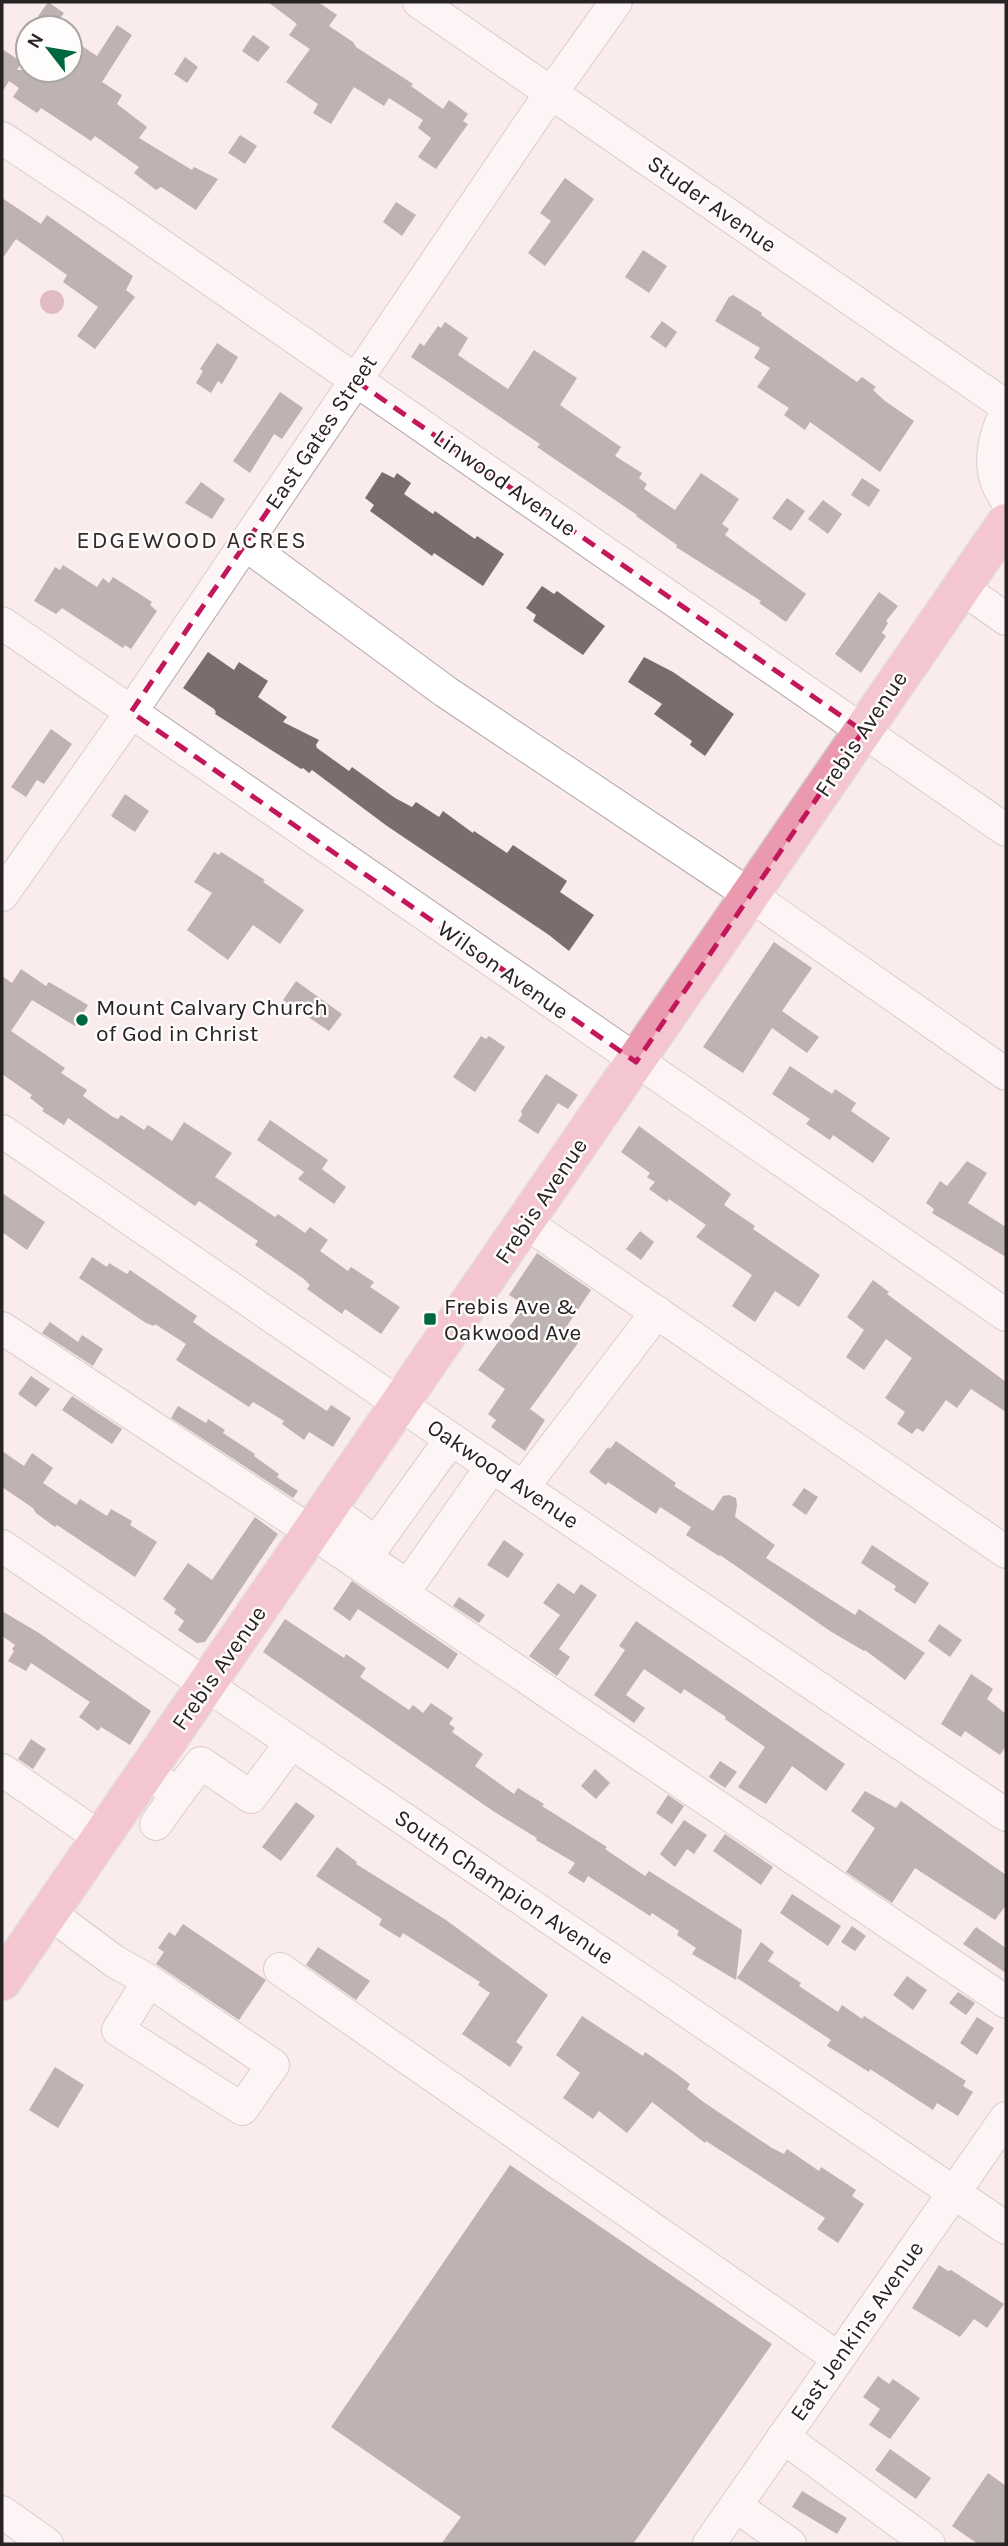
<svg xmlns="http://www.w3.org/2000/svg" width="1008" height="2546" viewBox="0 0 1008 2546" font-family="Karla,sans-serif">
	<style>
		.water { fill: #c48590 }
		.building { fill: #796d6e }
		.lines { fill: none; stroke-linecap: round; stroke-linejoin: round }
		.minor-casing { stroke: #b4a6a8; stroke-width: 34 }
		.major-casing { stroke: #cfcecf; stroke-width: 41 }
		.minor { stroke: #fff; stroke-width: 32 }
		.major { stroke: #eb99ae; stroke-width: 38 }
		.marked { fill: none; stroke: #c2185b; stroke-width: 5; stroke-dasharray: 14 9; stroke-linejoin: round }
		.poi-dot { fill: #00683e; stroke: #fffcfc; stroke-width: 2.5 }
		.labels { text-anchor: middle; dominant-baseline: central; stroke-width: 5; stroke-linejoin: round; paint-order: stroke }
		.street-label { font-size: 23px; fill: #272223; stroke: #fffcfc }
		.poi-label { font-size: 23px; fill: #272223; stroke: #fffcfc; text-anchor: start }
		.neighbourhood-label { font-size: 24px; letter-spacing: 2px; fill: #352a2c; stroke: #fffcfc }
	</style>
	<rect width="100%" height="100%" fill="#faebed"/>
	<circle class="water" cx="52" cy="302" r="12"/>
	<g class="building">
		<polygon points="48,2 64,13 53,28 30,28"/>
		<polygon points="268,2 318,2 337,15 329,26 353,42 356,47 413,84 411,86 443,109 449,100 468,114 463,121 468,124 436,169 418,157 431,138 418,128 423,120 389,98 384,106 354,87 331,124 313,113 318,104 286,82 310,49 289,35 297,24"/>
		<polygon points="117,25 132,35 102,82 122,95 117,104 147,127 139,138 192,170 194,167 218,179 196,210 161,187 156,190 134,173 139,167 95,136 91,141 41,108 37,113 13,97 19,88 9,81 2,92 2,49 22,62 17,70 70,70 70,58 79,44 97,56"/>
		<polygon points="253,35 270,47 258,62 242,51"/>
		<polygon points="185,57 198,67 187,83 174,74"/>
		<polygon points="240,135 257,146 245,164 228,153"/>
		<polygon points="565,178 594,199 545,266 528,253 551,221 540,213"/>
		<polygon points="2,198 41,224 47,215 133,276 126,290 135,297 95,349 77,336 98,307 63,282 67,275 16,239 2,259"/>
		<polygon points="396,202 416,215 402,236 383,222"/>
		<polygon points="643,250 667,266 649,293 625,277"/>
		<polygon points="733,295 762,313 761,315 857,382 862,377 876,387 873,390 885,401 914,421 880,472 810,422 805,430 784,415 789,408 757,387 770,368 754,358 760,348 715,321 729,297"/>
		<polygon points="662,321 677,332 666,348 650,337"/>
		<polygon points="445,322 468,338 458,355 508,389 534,350 577,378 560,405 621,447 615,456 642,473 639,478 647,484 644,489 675,510 701,473 739,499 722,524 729,529 725,535 806,594 786,622 759,603 761,601 676,547 677,545 636,516 637,515 537,447 540,444 411,357 420,343 424,346 438,326 441,328"/>
		<polygon points="217,343 238,357 222,384 218,381 211,393 196,383 203,371 200,369"/>
		<polygon points="280,392 303,408 282,439 274,434 250,473 233,461"/>
		<polygon points="382,472 394,478 397,473 411,483 404,494 433,514 435,511 475,539 477,536 504,554 483,586 434,553 432,556 370,511 374,505 365,498"/>
		<polygon points="862,478 880,490 869,507 851,495"/>
		<polygon points="201,482 225,499 212,519 185,503"/>
		<polygon points="787,498 805,511 791,531 772,518"/>
		<polygon points="823,500 842,514 828,534 808,519"/>
		<polygon points="63,565 97,587 103,578 109,583 113,577 152,602 150,605 157,611 131,649 125,645 123,648 62,608 56,614 34,601 55,567 60,570"/>
		<polygon points="542,586 554,594 557,591 605,626 583,655 533,621 536,615 526,608"/>
		<polygon points="879,592 898,606 886,621 888,623 882,633 886,636 861,673 835,654"/>
		<polygon points="208,652 234,670 239,662 268,681 258,697 287,717 283,722 319,740 316,745 317,748 349,771 352,767 395,798 412,807 416,802 439,817 443,811 473,833 474,831 507,853 513,845 567,881 560,892 594,915 569,951 549,935 387,826 312,770 309,773 303,768 301,769 215,714 216,712 214,709 183,688"/>
		<polygon points="644,657 673,672 734,714 705,756 690,745 692,741 654,714 662,704 628,682"/>
		<polygon points="51,729 72,744 44,784 37,780 26,797 11,787"/>
		<polygon points="125,794 149,811 135,832 111,816"/>
		<polygon points="214,852 219,855 221,852 265,880 263,882 304,910 280,944 253,925 228,960 187,930 212,893 194,882"/>
		<polygon points="774,942 812,968 782,1011 819,1037 807,1053 772,1028 743,1073 703,1047"/>
		<polygon points="21,969 46,986 49,982 88,1005 75,1026 32,1000 11,1031 65,1068 61,1073 87,1090 83,1096 113,1117 118,1119 121,1115 144,1130 148,1125 172,1141 184,1122 232,1153 215,1177 275,1217 278,1214 305,1233 310,1227 328,1240 320,1251 348,1271 351,1267 374,1282 370,1287 400,1307 381,1334 345,1309 342,1314 307,1289 310,1285 304,1279 255,1245 258,1241 199,1201 195,1206 68,1118 64,1125 42,1111 44,1109 30,1098 32,1095 2,1074 2,976 12,983"/>
		<polygon points="296,981 342,1014 329,1031 283,1000"/>
		<polygon points="481,1036 486,1039 489,1036 505,1047 475,1092 453,1077"/>
		<polygon points="790,1066 832,1094 835,1089 856,1103 851,1111 890,1138 873,1163 833,1135 830,1140 806,1124 810,1119 772,1094"/>
		<polygon points="546,1074 578,1095 568,1109 558,1103 538,1134 518,1121 522,1115 521,1111"/>
		<polygon points="270,1120 328,1160 322,1169 346,1187 334,1204 298,1179 304,1172 257,1140"/>
		<polygon points="639,1126 731,1194 724,1205 755,1226 753,1229 820,1275 799,1307 775,1291 755,1322 732,1306 752,1275 696,1237 706,1225 669,1199 667,1202 649,1189 655,1182 647,1177 650,1173 621,1152"/>
		<polygon points="967,1161 987,1173 968,1203 1006,1227 1006,1257 932,1213 934,1209 926,1203 940,1181 947,1186"/>
		<polygon points="2,1193 45,1222 27,1250 2,1232"/>
		<polygon points="640,1231 654,1242 641,1260 626,1249"/>
		<polygon points="537,1253 591,1290 563,1332 578,1343 530,1409 545,1420 525,1451 491,1427 496,1420 488,1414 505,1389 478,1370 525,1305 509,1295"/>
		<polygon points="92,1257 107,1267 109,1263 127,1274 130,1270 197,1316 193,1322 213,1336 327,1411 331,1405 351,1418 333,1447 309,1432 304,1440 282,1424 284,1421 253,1402 249,1407 176,1360 186,1344 155,1324 154,1326 146,1323 79,1278"/>
		<polygon points="873,1280 889,1292 887,1294 1006,1382 1006,1412 971,1389 957,1408 946,1400 923,1432 917,1428 912,1434 897,1424 905,1412 885,1398 912,1358 886,1339 864,1370 846,1357 864,1330 847,1317"/>
		<polygon points="50,1322 78,1342 82,1335 103,1349 93,1366 42,1333"/>
		<polygon points="31,1376 50,1389 36,1407 18,1394"/>
		<polygon points="72,1396 122,1429 112,1444 62,1410"/>
		<polygon points="178,1406 206,1423 208,1419 225,1430 223,1433 255,1454 254,1456 279,1474 277,1477 298,1491 293,1498 171,1418"/>
		<polygon points="616,1441 676,1483 674,1486 713,1511 723,1496 729,1495 736,1498 737,1505 735,1517 775,1545 766,1558 855,1615 859,1609 925,1653 905,1680 865,1650 864,1651 830,1631 720,1555 719,1556 686,1535 691,1527 660,1507 656,1514 608,1482 606,1485 589,1472 608,1447 610,1449"/>
		<polygon points="2,1451 24,1466 32,1453 53,1468 43,1483 76,1505 80,1499 107,1516 111,1509 132,1521 130,1525 157,1542 135,1577 57,1525 55,1527 36,1513 33,1508 2,1487"/>
		<polygon points="804,1488 818,1497 806,1515 792,1505"/>
		<polygon points="255,1517 278,1534 205,1642 197,1643 178,1630 184,1621 174,1613 176,1609 163,1599 188,1563 212,1580"/>
		<polygon points="504,1540 524,1554 508,1578 487,1565"/>
		<polygon points="872,1545 929,1583 915,1604 894,1590 896,1586 861,1563"/>
		<polygon points="352,1581 458,1654 448,1669 358,1609 350,1621 333,1609"/>
		<polygon points="558,1583 574,1594 581,1584 597,1595 559,1649 570,1657 557,1676 529,1656 560,1615 543,1603"/>
		<polygon points="459,1597 485,1615 479,1623 453,1606"/>
		<polygon points="2,1611 39,1633 151,1711 130,1745 101,1727 98,1731 79,1717 90,1702 31,1663 26,1671 8,1661 14,1651 12,1649 15,1645 2,1636"/>
		<polygon points="285,1619 344,1658 346,1654 366,1668 360,1677 409,1710 413,1705 423,1713 431,1703 453,1718 449,1724 455,1728 452,1732 483,1754 475,1766 514,1794 518,1788 544,1804 542,1806 607,1847 605,1849 645,1876 649,1871 742,1930 736,1980 692,1954 696,1948 677,1935 679,1931 652,1913 650,1916 588,1876 584,1883 568,1873 575,1863 536,1840 537,1838 493,1811 263,1652"/>
		<polygon points="636,1621 845,1764 826,1791 792,1766 766,1804 738,1787 765,1747 725,1719 726,1717 684,1689 681,1694 644,1669 626,1695 645,1708 634,1723 594,1695 625,1650 619,1646"/>
		<polygon points="939,1624 962,1640 950,1657 928,1641"/>
		<polygon points="971,1674 993,1689 987,1699 1006,1714 1006,1746 1000,1755 965,1731 961,1737 941,1724"/>
		<polygon points="31,1739 46,1749 33,1769 18,1759"/>
		<polygon points="720,1761 737,1772 725,1788 709,1777"/>
		<polygon points="595,1769 610,1783 596,1799 581,1786"/>
		<polygon points="865,1791 896,1808 901,1801 1006,1875 1006,1905 995,1920 915,1868 892,1903 846,1872 875,1828 851,1811"/>
		<polygon points="668,1795 684,1806 672,1824 656,1813"/>
		<polygon points="296,1802 315,1816 281,1861 262,1847"/>
		<polygon points="684,1820 707,1835 694,1854 687,1849 675,1867 660,1854"/>
		<polygon points="725,1834 773,1867 761,1885 713,1851"/>
		<polygon points="337,1847 357,1862 356,1864 446,1920 548,1995 516,2042 523,2047 510,2067 462,2034 490,1993 478,1985 480,1982 403,1933 400,1938 379,1925 382,1919 316,1876"/>
		<polygon points="792,1894 841,1926 828,1946 780,1913"/>
		<polygon points="183,1924 266,1980 239,2020 156,1964 164,1952 158,1948 169,1932 175,1936"/>
		<polygon points="852,1926 866,1936 855,1951 841,1942"/>
		<polygon points="976,1927 1006,1948 1006,1973 963,1944"/>
		<polygon points="761,1942 774,1952 768,1961 801,1983 799,1986 838,2012 842,2005 862,2019 864,2016 966,2081 963,2086 973,2092 958,2116 937,2103 933,2110 870,2069 869,2072 834,2050 827,2046 831,2040 737,1978"/>
		<polygon points="318,1947 370,1981 356,2000 306,1965"/>
		<polygon points="907,1976 927,1990 913,2010 893,1995"/>
		<polygon points="958,1992 975,2003 966,2015 949,2003"/>
		<polygon points="582,2016 643,2056 645,2052 677,2074 690,2084 687,2089 702,2101 772,2148 784,2154 787,2149 819,2171 821,2167 856,2190 852,2196 864,2204 838,2243 817,2229 825,2218 706,2141 705,2143 652,2102 627,2133 599,2111 593,2119 563,2098 580,2073 556,2055"/>
		<polygon points="977,2017 994,2028 977,2055 960,2043"/>
		<polygon points="55,2067 84,2085 58,2128 29,2110"/>
		<polygon points="510,2165 772,2344 633,2544 441,2544 461,2517 331,2427"/>
		<polygon points="939,2265 948,2271 951,2270 1004,2304 987,2328 974,2319 960,2337 912,2308"/>
		<polygon points="878,2376 889,2384 893,2379 920,2398 890,2439 869,2425 880,2409 863,2397"/>
		<polygon points="890,2449 931,2478 916,2499 875,2470"/>
		<polygon points="988,2473 1006,2486 1006,2544 978,2544 952,2526"/>
		<polygon points="802,2491 847,2518 837,2534 792,2507"/>
	</g>
	<g class="lines">
		<defs>
			<g id="minor">
				<polyline points="419,2 1006,406"/>
				<polyline points="2,138 113,212 1006,830"/>
				<path d="M 1006,412 C 992,440 986,473 1006,499"/>
				<polyline points="245,544 446,692 750,895 1006,1074"/>
				<polyline points="962,588 1006,619"/>
				<polyline points="2,623 1006,1315"/>
				<polyline points="2,895 127,718 535,116 616,2"/>
				<polyline points="2,1131 401,1405 1006,1815"/>
				<polyline points="526,1223 1006,1552"/>
				<polyline points="2,1328 313,1533 1006,2002"/>
				<polyline points="523,1487 657,1312"/>
				<polyline points="329,1509 376,1543 366,1558 408,1586 492,1466"/>
				<polyline points="376,1543 451,1439"/>
				<polyline points="2,1546 1006,2228"/>
				<polyline points="2,1770 101,1838"/>
				<polyline points="178,1793 201,1763 251,1797 291,1743"/>
				<polyline points="156,1824 178,1793 162,1783"/>
				<polyline points="48,1912 114,1961 149,1981 118,2030 242,2109 273,2065 149,1981"/>
				<polyline points="280,1969 838,2358"/>
				<polyline points="783,2437 929,2544"/>
				<polyline points="736,2506 790,2544"/>
				<polyline points="2,2512 47,2544"/>
				<polyline points="709,2544 1006,2118"/>
			</g>
			<polyline id="major" points="2,1981 1006,523"/>
		</defs>
		<use href="#minor" class="minor-casing"/>
		<use href="#major" class="major-casing"/>
		<use href="#minor" class="minor"/>
		<use href="#major" class="major"/>
	</g>
	<path d="M0 0H1008V2546H0ZM 356,381 L 863,731 L 636,1062 L 131,712 Z" fill="#faebed" fill-opacity=".55" fill-rule="evenodd"/>
	<path class="marked" d="M 356,381 L 863,731 L 636,1062 L 131,712 Z"/>
	<g class="poi-dot">
		<circle cx="82" cy="1020" r="7"/>
		<rect x="423" y="1312" width="14" height="14" rx="3.5"/>
	</g>
	<g class="labels">
		<g class="street-label">
			<text transform="translate(712 204) rotate(35)">Studer Avenue</text>
			<text transform="translate(321 432) rotate(-56)">East Gates Street</text>
			<text transform="translate(505 483) rotate(35)">Linwood Avenue</text>
			<text transform="translate(861 734) rotate(-56)">Frebis Avenue</text>
			<text transform="translate(503 970) rotate(35)">Wilson Avenue</text>
			<text transform="translate(541 1201) rotate(-56)">Frebis Avenue</text>
			<text transform="translate(503 1474) rotate(34)">Oakwood Avenue</text>
			<text transform="translate(219 1668) rotate(-55)">Frebis Avenue</text>
			<text transform="translate(504 1887) rotate(34)">South Champion Avenue</text>
			<text transform="translate(857 2331) rotate(-55)">East Jenkins Avenue</text>
		</g>
		<g class="poi-label">
			<text x="96" y="1007">Mount Calvary Church<tspan x="96" dy="26">of God in Christ</tspan></text>
			<text x="444" y="1306">Frebis Ave &amp;<tspan x="444" dy="26">Oakwood Ave</tspan></text>
		</g>
		<g class="neighbourhood-label">
			<text x="192" y="540">EDGEWOOD ACRES</text>
		</g>
	</g>
	<rect width="1008" height="2546" fill="none" stroke="#272223" stroke-width="7"/>
	<g transform="translate(49 49) rotate(301)"><circle r="33" fill="#fffcfc" stroke="#a9a5a5" stroke-width="2"/>
	<path d="M0-5L12 26L0 18L-12 26Z" fill="#00683e"/>
	<text y="-10" font-size="19" font-weight="bold" text-anchor="middle" fill="#272223">N</text>
	</g>
</svg>
